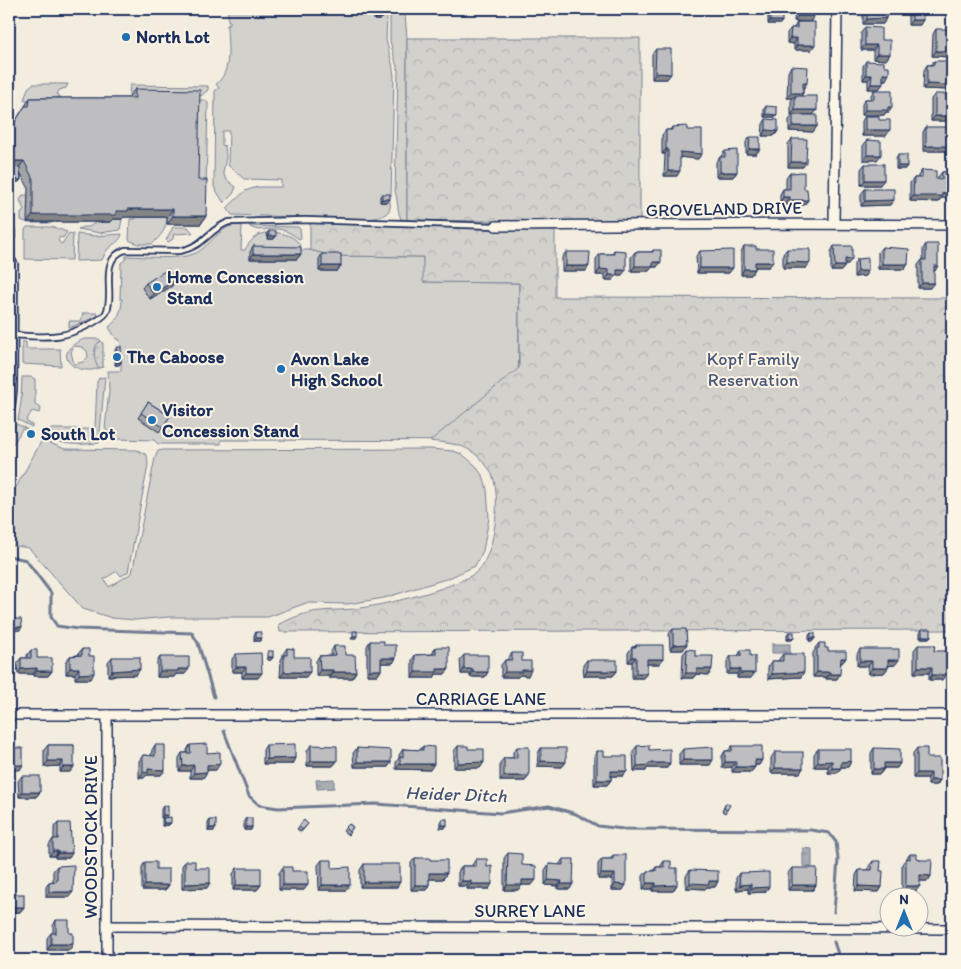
<svg xmlns="http://www.w3.org/2000/svg" width="961" height="969" viewBox="0 0 961 969" font-family="Itim,sans-serif">
	<style>
		.green { fill: #d3d1cc; stroke: #778095; fill-rule: evenodd }
		.forest { fill: url(#forest-crowns); stroke: #778095 }
		.garden { fill: url(#garden-dots); stroke: #778095 }
		.water { fill: url(#water-ripples); stroke: #707a91 }
		.lines { fill: none; stroke-linecap: round; stroke-linejoin: round }
		.stream { stroke: #707a91; stroke-width: 3 }
		.service-casing { stroke: #1b2f5e; stroke-width: 8 }
		.minor-casing { stroke: #1b2f5e; stroke-width: 12 }
		.service { stroke: #fcf5e5; stroke-width: 4.5 }
		.minor { stroke: #fcf5e5; stroke-width: 9 }
		.wall { fill: #a3a3a5; stroke: #1b2f5e }
		.shaded-wall { fill: #858586; stroke: #1b2f5e }
		.building { fill: #bebec0; stroke: #1b2f5e }
		.poi-dot { fill: #1f6fb2; stroke: #fcf5e5; stroke-width: 2 }
		.labels { text-anchor: middle; dominant-baseline: central; stroke-width: 4; stroke-linejoin: round; paint-order: stroke }
		.poi-label { font-size: 18px; font-weight: bold; fill: #1b2f5e; stroke: #fcf5e5; text-anchor: start }
		.street-label { font-size: 18px; fill: #1b2f5e; stroke: #fcf5e5 }
		.park-label { font-size: 18px; fill: #49587a; stroke: #fcf5e5 }
		.water-label { font-size: 19px; font-style: italic; fill: #465478; stroke: #fcf5e5 }
	</style>
	<defs>
		<pattern id="forest-crowns" width="20" height="18" patternUnits="userSpaceOnUse" patternTransform="scale(1.25)"><rect width="20" height="18" fill="#d3d1cc"/><path d="M2 6a3 3 0 1 1 6 0M12 15a3 3 0 1 1 6 0" fill="none" stroke="#b5b4b2"/></pattern>
		<pattern id="garden-dots" width="8" height="8" patternUnits="userSpaceOnUse" patternTransform="scale(1.25)"><rect width="8" height="8" fill="#d3d1cc"/><path d="M2 2h.1M6 6h.1" fill="none" stroke="#b5b4b2" stroke-width="1.8" stroke-linecap="round"/></pattern>
		<pattern id="water-ripples" width="26" height="14" patternUnits="userSpaceOnUse" patternTransform="scale(1.25)"><rect width="26" height="14" fill="#a9acb3"/><path d="M2 4q2-2 4 0t4 0M15 11q2-2 4 0t4 0" fill="none" stroke="#898c95"/></pattern>
	</defs>
	<rect width="100%" height="100%" fill="#f3ede0"/>
	<filter id="ink" filterUnits="userSpaceOnUse"><feTurbulence type="fractalNoise" baseFrequency=".02" numOctaves="2"/><feDisplacementMap in="SourceGraphic" scale="10" xChannelSelector="R" yChannelSelector="G"/><feConvolveMatrix kernelMatrix="1 2 1 2 8 2 1 2 1" color-interpolation-filters="sRGB"/></filter>
	<g filter="url(#ink)">
		<g class="green">
			<path d="M 228,11 L 374,14 L 374,20 L 380,20 L 380,14 L 387,14 L 386,40 L 392,63 L 394,76 L 391,196 L 380,197 L 381,202 L 390,202 C 393,217 374,219 363,219 L 232,215 L 227,208 L 245,191 L 257,187 L 281,187 L 281,180 L 244,179 L 228,165 L 229,131 L 222,131 L 222,145 L 225,146 L 226,157 L 223,173 L 226,179 L 236,187 L 233,194 L 224,203 L 214,187 L 215,91 L 219,88 L 216,84 C 233,71 227,44 227,25 L 230,24 L 230,21 L 228,21 Z"/>
			<path d="M 390,14 L 405,14 L 407,38 L 407,220 L 401,219 C 397,211 398,200 395,191 L 398,71 L 390,41 Z"/>
			<polygon points="33,84 68,84 66,88 59,90 57,95 61,98 24,100 28,88"/>
			<polygon points="130,85 208,86 208,90 201,96 129,95"/>
			<polygon points="194,100 205,100 208,103 206,188 193,188"/>
			<path d="M 136,217 L 167,217 C 167,229 160,237 152,244 L 138,244 L 129,240 L 130,219 L 135,219 Z"/>
			<polygon points="111,219 122,219 120,230 100,233 78,229 83,227 89,227 96,222 110,222"/>
			<path d="M 238,225 L 242,226 L 241,250 L 245,250 C 248,244 254,236 261,234 C 274,230 300,234 301,250 L 310,250 L 332,256 L 423,257 L 424,282 L 519,283 L 518,441 L 221,440 L 221,444 L 158,444 L 154,440 L 113,439 L 105,428 L 109,391 L 108,371 L 121,371 L 121,344 L 119,339 L 116,339 L 109,327 C 118,320 122,310 122,299 L 120,299 L 121,263 L 126,259 L 126,256 C 144,256 180,261 196,253 C 212,244 219,226 238,225 Z"/>
			<path d="M 249,226 L 298,227 L 300,229 L 301,238 L 299,239 C 292,234 285,229 276,229 C 266,228 258,233 249,226 Z"/>
			<polygon points="27,227 53,227 67,232 63,238 60,237 58,241 62,244 69,233 73,234 72,260 25,259 25,230"/>
			<polygon points="173,227 188,227 193,233 174,234 173,239 168,242 166,240"/>
			<path d="M 77,234 L 95,236 L 122,234 C 120,242 114,243 108,249 C 105,252 104,256 102,260 L 76,261 Z"/>
			<polygon points="83,313 97,313 98,316 69,328 69,321 81,321"/>
			<path d="M 84,339 L 99,339 L 101,341 L 99,342 L 97,366 L 99,368 C 77,377 47,354 84,339 ZM 74,346 L 82,347 L 87,351 L 88,357 L 83,362 L 74,364 L 71,352 Z"/>
			<polygon points="22,342 26,342 26,349 60,349 61,366 22,364"/>
			<polygon points="22,377 31,377 35,379 35,405 40,407 41,409 39,413 32,411 26,421 32,425 32,427 18,420 21,402"/>
			<path d="M 105,377 L 99,443 C 80,445 62,446 45,436 L 51,429 L 95,429 L 97,382 L 99,378 Z"/>
			<polygon points="17,424 30,431 29,432 22,429 14,443 9,443 9,432"/>
			<polygon points="42,440 65,449 137,450 147,455 148,465 128,572 121,576 117,571 104,579 109,587 132,573 155,458 158,451 163,450 430,449 453,451 462,454 475,465 484,478 487,490 489,518 483,551 475,566 449,578 384,598 348,604 306,603 268,617 169,617 135,620 112,618 83,609 29,548 9,545 9,500"/>
		</g>
		<g class="forest">
			<polygon points="407,38 640,38 640,223 407,220"/>
			<path d="M 310,220 L 555,225 L 555,297 L 952,298 L 952,630 L 280,632 L 279,624 C 289,620 298,615 308,613 C 325,609 344,611 361,608 C 392,603 448,590 474,574 C 495,560 501,499 493,477 C 490,468 479,456 471,451 C 459,443 444,443 430,441 L 519,368 L 519,283 L 423,282 L 423,257 L 332,256 L 310,250 Z"/>
		</g>
		<g class="garden">
			<polygon points="23,195 28,195 28,222 52,222 52,223 28,223 21,220 21,214 24,210 20,200"/>
			<path d="M 101,341 L 103,343 L 103,367 L 99,368 C 93,362 92,345 101,341 Z"/>
		</g>
		<g class="water">
			<rect x="772" y="644" width="18" height="9"/>
			<polygon points="334,779 334,788 317,789 316,780"/>
			<polygon points="803,848 812,849 812,867 803,866"/>
		</g>
		<g class="lines">
			<g class="stream">
				<polyline points="9,556 26,560 51,593 51,617 57,626 78,629 192,633 198,643 214,697"/>
				<polyline points="224,731 249,796 259,805 278,808 376,804 501,813 549,806 576,814 598,826 623,829 811,830 829,833 836,842 838,859 834,912"/>
				<polyline points="834,942 840,960"/>
			</g>
			<defs>
				<g id="service">
					<polyline points="9,223 13,234 9,245"/>
					<polyline points="9,255 15,264 14,389 12,407 9,413"/>
					<path d="M 14,335 C 29,336 47,338 61,335 C 71,334 101,321 106,313 C 116,293 97,260 125,250 L 179,251 C 206,246 207,230 229,222 L 305,220 L 496,226"/>
				</g>
				<g id="minor">
					<polyline points="834,223 837,9"/>
					<path d="M 496,226 C 648,225 800,223 952,225"/>
					<polyline points="9,715 952,715"/>
					<polyline points="107,926 952,929"/>
					<polyline points="107,960 107,715"/>
				</g>
			</defs>
			<use href="#service" class="service-casing"/>
			<use href="#minor" class="minor-casing"/>
			<use href="#service" class="service"/>
			<use href="#minor" class="minor"/>
		</g>
		<g class="wall">
			<polygon points="795,9 814,9 814,16 810,22 794,21"/>
			<polygon points="865,9 886,9 886,18 883,24 863,24 863,11"/>
			<polygon points="912,10 920,25 908,25 908,15"/>
			<polygon points="376,11 380,20 374,20 374,14"/>
			<polygon points="770,12 782,21 780,24 768,24 768,14"/>
			<polygon points="797,22 811,50 794,50 794,44 787,43 787,33 791,28 794,28"/>
			<polygon points="865,27 881,40 890,54 886,60 873,59 873,50 861,50 861,33"/>
			<polygon points="936,29 949,40 952,40 952,52 949,57 932,56 933,34"/>
			<polygon points="656,49 667,79 652,79 652,54"/>
			<polygon points="866,61 884,66 886,80 883,80 879,89 868,89 868,80 863,80 863,66"/>
			<polygon points="934,61 951,72 949,74 948,90 923,89 924,70 927,65 931,65"/>
			<polygon points="791,66 804,88 803,88 803,93 801,96 814,115 817,126 813,132 789,131 789,120 793,115 791,115 791,101 793,98 787,98 788,72"/>
			<polygon points="135,89 198,180 206,216 201,224 167,224 167,217 124,217 122,219 113,219 110,222 27,222 28,187 21,174 21,180 19,182 9,182 9,131 30,98 129,98 129,96"/>
			<polygon points="874,90 889,112 886,112 884,115 862,115 862,104 865,99 871,99 871,95"/>
			<polygon points="935,94 948,105 948,121 931,121 931,99"/>
			<polygon points="766,106 776,117 764,117 764,109"/>
			<polygon points="865,116 879,120 886,136 862,136 862,121"/>
			<polygon points="766,119 778,131 774,136 762,136 763,124"/>
			<polygon points="672,127 687,130 698,159 680,157 677,176 664,176 665,154 662,154 662,135 666,130 670,130"/>
			<polygon points="926,127 951,146 947,151 923,151 923,132"/>
			<polygon points="750,137 760,149 756,154 746,154 746,142"/>
			<polygon points="792,139 803,167 788,167 788,144"/>
			<polygon points="867,140 877,160 863,160 863,146"/>
			<polygon points="725,151 737,172 733,177 716,177 716,162 720,157 721,157 721,156"/>
			<polygon points="898,155 905,169 896,169 896,158"/>
			<polygon points="865,164 880,185 861,185 861,169"/>
			<polygon points="922,170 936,179 938,179 938,177 942,172 952,172 952,194 949,198 941,198 938,202 910,201 910,183 914,178 918,178 918,176"/>
			<polygon points="790,173 804,189 808,200 804,205 786,206 786,203 780,203 780,194 783,189 786,189 786,178"/>
			<polygon points="865,189 894,200 890,205 861,206 861,194"/>
			<polygon points="382,194 390,199 388,202 380,202 380,196"/>
			<polygon points="269,231 276,236 274,239 268,239 267,233"/>
			<polygon points="926,244 935,271 934,271 930,288 918,288 918,265 922,260 923,260 923,249"/>
			<polygon points="253,246 301,254 297,259 250,259 250,252"/>
			<polygon points="744,246 756,249 769,267 755,267 755,269 751,275 741,275 741,252"/>
			<polygon points="834,246 848,264 845,264 845,266 841,271 831,271 831,252"/>
			<polygon points="882,247 908,264 905,269 878,269 878,252"/>
			<polygon points="787,249 806,268 783,268 783,254"/>
			<polygon points="614,250 622,275 617,275 613,280 605,280 605,275 596,275 596,259 600,254 612,254"/>
			<polygon points="653,250 657,267 652,267 649,271 631,271 631,257 635,252 652,252"/>
			<polygon points="700,251 729,273 697,273 696,256"/>
			<polygon points="566,252 586,271 562,271 562,257"/>
			<polygon points="322,254 341,266 337,271 319,271 319,259"/>
			<polygon points="857,259 865,276 854,277 854,264"/>
			<polygon points="175,280 172,286 150,299 142,288 146,283"/>
			<polygon points="117,347 121,362 119,365 115,365 115,350"/>
			<polygon points="148,402 170,416 159,432 138,418"/>
			<polygon points="13,619 20,630 11,630 11,622"/>
			<polygon points="673,629 687,644 683,650 670,650 669,634"/>
			<polygon points="922,629 929,638 920,638 920,632"/>
			<polygon points="256,632 260,641 254,641 254,635"/>
			<polygon points="789,632 792,640 787,640 787,634"/>
			<polygon points="811,633 813,641 809,641 809,635"/>
			<polygon points="370,641 384,645 396,658 393,663 381,663 381,670 378,675 367,675 367,646"/>
			<polygon points="819,643 828,651 846,658 842,663 841,663 837,679 826,679 826,677 813,677 813,653 815,650 815,648"/>
			<polygon points="636,645 663,659 659,664 647,664 647,673 643,678 632,678 632,662 628,662 628,653 632,647 634,647"/>
			<polygon points="918,645 934,651 942,680 929,680 929,673 914,673 914,650"/>
			<polygon points="334,646 345,655 352,678 329,678 329,676 316,676 316,661 319,656 331,655 331,652"/>
			<polygon points="436,647 449,669 445,674 436,674 434,678 412,678 412,660 415,655 433,654 433,652"/>
			<polygon points="287,648 294,657 306,677 280,677 281,660 283,656 283,654"/>
			<polygon points="82,649 89,656 91,679 75,679 75,674 66,674 66,661 70,656 78,655 78,654"/>
			<polygon points="687,649 695,656 709,675 696,674 693,678 682,678 683,654"/>
			<polygon points="860,649 895,665 888,666 888,668 884,673 868,674 868,666 857,666 857,654"/>
			<polygon points="31,650 37,658 52,671 48,676 33,676 33,674 18,674 17,663 21,658 27,658 27,655"/>
			<polygon points="741,650 751,678 737,678 737,674 727,674 727,661 731,656 738,656"/>
			<polygon points="268,651 273,657 271,660 267,660 267,653"/>
			<polygon points="512,653 522,661 528,676 520,675 518,677 501,677 501,665 505,660 508,660 508,658"/>
			<polygon points="236,654 258,678 242,678 242,672 232,672 232,659"/>
			<polygon points="783,654 801,677 768,679 768,667 772,661 779,661 779,659"/>
			<polygon points="464,655 488,672 485,677 470,677 470,674 461,674 460,660"/>
			<polygon points="112,657 140,669 136,675 108,676 108,662"/>
			<polygon points="160,657 185,674 176,674 174,677 157,677 157,662"/>
			<polygon points="587,660 617,671 613,676 584,676 583,665"/>
			<polygon points="48,745 74,745 70,772 60,772 60,766 44,767 44,750"/>
			<polygon points="155,745 165,770 161,775 147,775 144,778 139,778 139,761 143,755 151,756 152,750"/>
			<polygon points="190,745 207,753 216,770 207,770 207,772 203,778 190,778 190,771 179,771 179,758 182,753 187,753 187,750"/>
			<polygon points="266,745 295,758 292,764 263,764 263,750"/>
			<polygon points="311,745 337,761 333,766 307,766 307,751"/>
			<polygon points="423,746 430,770 396,769 396,762 399,758 399,755 403,749 420,750"/>
			<polygon points="458,746 468,749 484,762 480,768 454,768 454,751"/>
			<polygon points="637,746 649,750 670,763 667,768 647,768 646,771 634,771 633,751"/>
			<polygon points="732,746 762,760 759,765 755,765 755,767 751,772 732,772 732,767 722,768 722,756 725,751 728,751"/>
			<polygon points="517,747 529,776 525,781 500,781 500,763 504,758 513,758 513,752"/>
			<polygon points="357,748 391,762 388,767 354,767 353,753"/>
			<polygon points="541,748 566,762 562,767 537,766 538,753"/>
			<polygon points="874,748 900,763 897,768 884,768 880,774 871,774 871,753"/>
			<polygon points="917,748 927,758 940,780 937,785 928,785 928,778 913,778 913,753"/>
			<polygon points="683,749 710,765 679,765 679,754"/>
			<polygon points="818,749 851,761 848,767 841,767 837,773 828,773 828,767 814,767 814,754"/>
			<polygon points="597,751 627,771 623,776 611,776 611,780 607,785 594,785 594,756"/>
			<polygon points="775,752 803,768 800,773 771,773 771,758"/>
			<polygon points="22,776 40,792 36,797 19,797 18,781"/>
			<polygon points="726,803 727,810 725,813 722,811"/>
			<polygon points="163,806 168,815 166,818 169,825 162,826 162,820 163,818 161,818 161,809"/>
			<polygon points="246,818 252,827 251,830 244,830 244,821"/>
			<polygon points="442,819 445,828 440,828 440,822"/>
			<polygon points="210,820 216,828 214,831 208,831 208,823"/>
			<polygon points="304,820 308,824 301,832 297,829"/>
			<polygon points="58,823 72,853 69,858 55,858 55,856 49,856 49,845 53,839 54,839 54,828"/>
			<polygon points="349,824 353,827 348,835 343,831"/>
			<polygon points="508,853 522,865 532,885 522,885 518,890 504,890 504,858"/>
			<polygon points="910,854 920,860 931,876 928,881 920,881 916,891 902,891 902,864"/>
			<polygon points="613,855 623,890 612,890 612,879 598,879 598,864 602,859 610,859"/>
			<polygon points="415,858 430,860 447,873 443,879 429,879 429,885 426,890 411,890 411,863"/>
			<polygon points="476,859 487,867 489,889 467,889 467,886 458,886 458,872 462,866 472,866 472,865"/>
			<polygon points="563,859 570,889 558,889 558,886 545,885 545,870 549,864 559,865"/>
			<polygon points="322,860 332,868 346,890 319,890 318,865"/>
			<polygon points="185,861 195,868 207,888 182,889 182,866"/>
			<polygon points="664,861 671,868 673,891 652,891 652,889 643,889 643,876 647,871 653,871 656,867 660,867"/>
			<polygon points="873,861 882,887 879,892 855,891 856,875 859,870 869,870 869,866"/>
			<polygon points="145,862 156,869 169,885 165,890 142,890 142,867"/>
			<polygon points="364,864 397,887 360,887 360,870"/>
			<polygon points="57,866 69,897 46,897 46,887 49,882 53,881 53,871"/>
			<polygon points="283,867 292,871 304,890 279,890 279,873"/>
			<polygon points="237,868 261,885 257,890 233,890 233,874"/>
			<polygon points="792,868 816,885 813,890 788,890 788,873"/>
			<polygon points="690,870 718,881 715,887 707,887 705,889 686,888 686,876"/>
			<polygon points="739,873 765,892 748,893 748,889 736,890 736,878"/>
			<polygon points="10,894 24,907 20,912 9,912 9,896"/>
			<polygon points="56,920 70,950 47,950 47,938 51,933 53,933 53,926"/>
		</g>
		<g class="shaded-wall">
			<polygon points="798,16 814,16 810,22 794,21"/>
			<polygon points="376,18 382,18 380,20 374,20"/>
			<polygon points="886,18 883,24 863,24 867,19"/>
			<polygon points="912,20 923,20 920,25 908,25"/>
			<polygon points="770,21 782,21 780,24 768,24"/>
			<polygon points="790,38 797,38 794,44 787,43"/>
			<polygon points="797,45 815,45 811,50 794,50"/>
			<polygon points="865,45 877,45 873,50 861,50"/>
			<polygon points="936,51 952,51 952,52 949,57 932,56"/>
			<polygon points="877,54 890,54 886,60 873,59"/>
			<polygon points="655,73 671,74 667,79 652,79"/>
			<polygon points="883,74 889,74 886,80 880,80"/>
			<polygon points="866,75 872,75 868,80 863,80"/>
			<polygon points="803,83 807,83 804,88 799,88"/>
			<polygon points="871,84 883,84 879,89 868,89"/>
			<polygon points="927,84 952,85 948,90 923,89"/>
			<polygon points="791,93 803,93 799,99 795,96 793,98 787,98"/>
			<polygon points="888,107 892,107 889,112 886,112 884,115 862,115 865,110"/>
			<polygon points="795,110 817,110 813,115 791,115"/>
			<polygon points="766,114 777,115 776,117 764,117"/>
			<polygon points="935,116 952,116 948,121 931,121"/>
			<polygon points="793,126 817,126 813,132 789,131"/>
			<polygon points="766,130 778,131 774,136 762,136"/>
			<polygon points="865,130 890,130 886,136 862,136"/>
			<polygon points="926,146 951,146 947,151 923,151"/>
			<polygon points="666,149 668,149 665,154 662,154"/>
			<polygon points="749,149 760,149 756,154 746,154"/>
			<polygon points="680,152 702,154 698,159 677,157"/>
			<polygon points="867,155 881,155 877,160 863,160"/>
			<polygon points="9,161 24,161 18,169 9,169"/>
			<polygon points="791,162 806,162 803,167 788,167"/>
			<polygon points="898,166 907,166 905,169 896,169"/>
			<polygon points="668,171 680,171 677,176 664,176"/>
			<polygon points="720,172 737,172 733,177 716,177"/>
			<polygon points="9,179 21,180 19,182 9,182"/>
			<polygon points="865,180 884,180 880,185 861,185"/>
			<polygon points="942,193 952,193 952,194 949,198 941,198 938,202 910,201 913,196"/>
			<polygon points="783,197 790,197 786,203 780,203"/>
			<polygon points="382,199 390,199 388,202 380,202"/>
			<polygon points="790,200 808,200 804,205 786,206"/>
			<polygon points="894,200 890,205 861,206 865,201"/>
			<polygon points="128,209 173,209 167,217 124,217 122,219 113,219 110,222 27,222 33,215 116,211"/>
			<polygon points="173,216 206,216 201,224 167,224"/>
			<polygon points="269,236 276,236 274,239 268,239"/>
			<polygon points="253,254 301,254 297,259 250,259"/>
			<polygon points="845,259 852,259 848,264 841,264"/>
			<polygon points="653,262 661,262 657,267 652,267 649,271 631,271 635,266"/>
			<polygon points="755,262 773,262 769,267 751,267"/>
			<polygon points="787,262 810,263 806,268 783,268"/>
			<polygon points="882,264 908,264 905,269 878,269"/>
			<polygon points="322,266 341,266 337,271 319,271"/>
			<polygon points="566,266 589,266 586,271 562,271"/>
			<polygon points="835,266 845,266 841,271 831,271"/>
			<polygon points="934,266 938,266 935,271 930,271"/>
			<polygon points="700,268 733,268 729,273 697,273"/>
			<polygon points="600,269 609,270 605,275 596,275"/>
			<polygon points="744,269 755,269 751,275 741,275"/>
			<polygon points="617,270 626,270 622,275 613,275"/>
			<polygon points="858,271 868,271 865,276 854,277"/>
			<polygon points="609,275 617,275 613,280 605,280"/>
			<polygon points="175,280 172,286 150,299 153,294"/>
			<polygon points="922,283 934,283 930,288 918,288"/>
			<polygon points="117,362 121,362 119,365 115,365"/>
			<polygon points="13,627 22,627 20,630 11,630"/>
			<polygon points="353,636 357,636 355,639 351,639"/>
			<polygon points="922,636 931,636 929,638 920,638"/>
			<polygon points="256,638 261,638 260,641 254,641"/>
			<polygon points="789,638 794,638 792,640 787,640"/>
			<polygon points="811,638 815,638 813,641 809,641"/>
			<polygon points="687,644 683,650 670,650 673,645"/>
			<polygon points="268,657 273,657 271,660 267,660"/>
			<polygon points="632,657 636,657 632,662 628,662"/>
			<polygon points="381,658 396,658 393,663 378,663"/>
			<polygon points="841,658 846,658 842,663 837,663"/>
			<polygon points="647,659 663,659 659,664 643,664"/>
			<polygon points="888,660 899,660 895,665 884,666"/>
			<polygon points="860,661 872,661 868,666 857,666"/>
			<polygon points="236,667 246,667 242,672 232,672"/>
			<polygon points="918,667 932,667 929,673 914,673"/>
			<polygon points="37,668 33,674 18,674 21,669"/>
			<polygon points="70,668 79,668 75,674 66,674"/>
			<polygon points="872,668 888,668 884,673 868,674"/>
			<polygon points="140,669 136,675 108,676 112,671"/>
			<polygon points="178,669 189,669 185,674 176,674 174,677 157,677 160,671"/>
			<polygon points="437,669 449,669 445,674 436,674 434,678 412,678 415,672"/>
			<polygon points="464,669 473,669 470,674 461,674"/>
			<polygon points="697,669 712,669 709,675 696,674 693,678 682,678 686,673"/>
			<polygon points="731,669 740,669 737,674 727,674"/>
			<polygon points="320,670 333,670 329,676 316,676"/>
			<polygon points="370,670 381,670 378,675 367,675"/>
			<polygon points="522,670 531,670 528,676 520,675 518,677 501,677 505,672"/>
			<polygon points="37,671 52,671 48,676 33,676"/>
			<polygon points="587,671 617,671 613,676 584,676"/>
			<polygon points="284,672 310,672 306,677 280,677"/>
			<polygon points="333,672 356,672 352,678 329,678"/>
			<polygon points="473,672 488,672 485,677 470,677"/>
			<polygon points="804,672 801,677 768,679 772,674"/>
			<polygon points="817,672 830,672 826,677 813,677"/>
			<polygon points="94,673 91,679 75,679 79,674"/>
			<polygon points="246,673 262,673 258,678 242,678"/>
			<polygon points="636,673 647,673 643,678 632,678"/>
			<polygon points="740,673 755,673 751,678 737,678"/>
			<polygon points="830,674 840,674 837,679 826,679"/>
			<polygon points="932,675 946,675 942,680 929,680"/>
			<polygon points="295,758 292,764 263,764 267,759"/>
			<polygon points="683,760 713,760 710,765 679,765"/>
			<polygon points="755,760 762,760 759,765 751,765"/>
			<polygon points="48,761 63,761 60,766 44,767"/>
			<polygon points="311,761 337,761 333,766 307,766"/>
			<polygon points="541,761 566,762 562,767 537,766"/>
			<polygon points="832,761 828,767 814,767 818,762"/>
			<polygon points="851,761 848,767 837,767 841,762"/>
			<polygon points="357,762 391,762 388,767 354,767"/>
			<polygon points="484,762 480,768 454,768 458,763"/>
			<polygon points="725,762 736,762 732,767 722,768"/>
			<polygon points="649,763 670,763 667,768 647,768 646,771 634,771 637,766"/>
			<polygon points="884,763 900,763 897,768 880,768"/>
			<polygon points="220,764 216,770 203,770 207,765"/>
			<polygon points="400,764 434,764 430,770 396,769"/>
			<polygon points="9,765 23,765 20,770 9,770"/>
			<polygon points="194,765 190,771 179,771 183,766"/>
			<polygon points="63,767 74,767 70,772 60,772"/>
			<polygon points="736,767 755,767 751,772 732,772"/>
			<polygon points="775,768 803,768 800,773 771,773"/>
			<polygon points="832,768 841,768 837,773 828,773"/>
			<polygon points="148,769 165,770 161,775 147,775 144,778 139,778 143,772"/>
			<polygon points="874,769 884,769 880,774 871,774"/>
			<polygon points="611,771 627,771 623,776 607,776"/>
			<polygon points="207,772 203,778 190,778 194,773"/>
			<polygon points="917,773 931,773 928,778 913,778"/>
			<polygon points="504,776 529,776 525,781 500,781"/>
			<polygon points="597,780 611,780 607,785 594,785"/>
			<polygon points="931,780 940,780 937,785 928,785"/>
			<polygon points="22,792 40,792 36,797 19,797"/>
			<polygon points="163,815 168,815 166,818 161,818"/>
			<polygon points="164,823 171,823 169,825 162,826"/>
			<polygon points="442,825 447,825 445,828 440,828"/>
			<polygon points="246,827 252,827 251,830 244,830"/>
			<polygon points="210,828 216,828 214,831 208,831"/>
			<polygon points="53,851 58,851 55,856 49,856"/>
			<polygon points="58,853 72,853 69,858 55,858"/>
			<polygon points="429,873 447,873 443,879 426,879"/>
			<polygon points="601,874 615,874 612,879 598,879"/>
			<polygon points="920,875 931,876 928,881 916,881"/>
			<polygon points="522,880 536,880 532,885 522,885 518,890 504,890 507,885"/>
			<polygon points="548,880 562,881 558,886 545,885"/>
			<polygon points="462,881 471,881 467,886 458,886"/>
			<polygon points="709,881 718,881 715,887 707,887 705,889 686,888 690,883"/>
			<polygon points="364,882 400,882 397,887 360,887"/>
			<polygon points="210,883 207,888 182,889 185,884"/>
			<polygon points="647,883 656,883 652,889 643,889"/>
			<polygon points="471,884 492,884 489,889 467,889"/>
			<polygon points="561,884 573,884 570,889 558,889"/>
			<polygon points="615,884 626,885 623,890 612,890"/>
			<polygon points="751,884 748,889 736,890 740,885"/>
			<polygon points="145,885 169,885 165,890 142,890"/>
			<polygon points="236,885 261,885 257,890 233,890"/>
			<polygon points="283,885 308,885 304,890 279,890"/>
			<polygon points="322,885 350,885 346,890 319,890"/>
			<polygon points="415,885 429,885 426,890 411,890"/>
			<polygon points="677,885 673,891 652,891 656,886"/>
			<polygon points="792,885 816,885 813,890 788,890"/>
			<polygon points="859,886 882,887 879,892 855,891"/>
			<polygon points="906,886 920,886 916,891 902,891"/>
			<polygon points="769,887 765,892 748,893 751,888"/>
			<polygon points="49,892 73,892 69,897 46,897"/>
			<polygon points="10,907 24,907 20,912 9,912 9,908"/>
			<polygon points="51,944 73,944 70,950 47,950"/>
		</g>
		<g class="building">
			<rect x="798" y="9" width="16" height="7"/>
			<polygon points="867,9 886,9 886,18 867,19"/>
			<rect x="912" y="10" width="11" height="10"/>
			<rect x="376" y="11" width="6" height="7"/>
			<rect x="770" y="12" width="12" height="9"/>
			<polygon points="797,22 815,22 815,45 797,45 797,38 790,38 791,28 797,28"/>
			<polygon points="865,27 881,28 881,40 890,40 890,54 877,54 877,45 865,45"/>
			<polygon points="936,29 949,29 949,40 952,40 952,51 936,51"/>
			<polygon points="656,49 671,49 671,74 655,73"/>
			<polygon points="866,61 884,62 884,66 889,66 889,74 883,74 883,84 871,84 872,75 866,75"/>
			<polygon points="934,61 949,61 951,72 949,72 949,74 952,74 952,85 927,84 927,65 934,65"/>
			<polygon points="791,66 808,67 807,83 803,83 803,93 791,93"/>
			<polygon points="135,89 200,90 198,180 207,180 206,216 173,216 173,209 128,209 128,211 116,211 116,215 33,215 33,179 24,161 9,161 9,132 25,106 29,106 30,98 135,98"/>
			<polygon points="874,90 892,90 892,107 888,107 888,110 865,110 865,99 874,99"/>
			<polygon points="935,94 948,94 948,105 952,105 952,116 935,116"/>
			<rect x="795" y="96" width="22" height="14"/>
			<polygon points="766,106 777,107 777,115 766,114"/>
			<rect x="793" y="115" width="24" height="11"/>
			<polygon points="865,116 879,116 879,120 890,120 890,130 865,130"/>
			<polygon points="766,119 778,120 778,131 766,130"/>
			<polygon points="687,126 687,130 702,130 702,154 680,152 680,171 668,171 668,149 666,149 666,130 672,130 672,127"/>
			<polygon points="926,127 950,127 951,146 926,146"/>
			<polygon points="750,137 760,137 760,149 749,149"/>
			<polygon points="792,139 807,139 806,162 791,162"/>
			<polygon points="867,140 881,141 881,155 867,155"/>
			<polygon points="737,150 737,172 720,172 720,157 725,157 725,151"/>
			<rect x="898" y="155" width="9" height="11"/>
			<rect x="865" y="164" width="19" height="16"/>
			<polygon points="9,166 20,167 21,180 9,179"/>
			<polygon points="922,170 936,171 936,179 942,179 942,172 952,172 952,193 942,193 942,196 913,196 914,178 922,178"/>
			<polygon points="804,172 804,189 807,189 808,200 790,200 790,197 783,197 783,189 790,189 790,173"/>
			<polygon points="865,189 894,189 894,200 865,201"/>
			<rect x="382" y="194" width="8" height="5"/>
			<rect x="269" y="231" width="7" height="5"/>
			<polygon points="926,244 938,244 938,266 934,266 934,283 922,283 922,260 926,260"/>
			<polygon points="253,246 301,247 301,254 253,254"/>
			<polygon points="744,246 756,246 756,249 773,249 773,262 755,262 755,269 744,269"/>
			<polygon points="834,246 852,246 852,259 845,259 845,266 835,266"/>
			<polygon points="882,247 909,249 908,264 882,264"/>
			<polygon points="787,249 810,249 810,263 787,262"/>
			<polygon points="614,250 626,251 626,270 617,270 617,275 609,275 609,270 600,269 600,254 614,254"/>
			<polygon points="653,250 661,250 661,262 653,262 653,266 635,266 635,252 653,252"/>
			<polygon points="733,250 733,268 700,268 700,251"/>
			<polygon points="566,252 590,252 589,266 566,266"/>
			<rect x="322" y="254" width="19" height="12"/>
			<polygon points="868,258 868,271 858,271 857,259"/>
			<polygon points="168,269 175,280 153,294 146,283"/>
			<rect x="117" y="347" width="4" height="15"/>
			<polygon points="148,402 170,416 163,427 141,413"/>
			<polygon points="13,619 21,619 22,627 13,627"/>
			<polygon points="673,629 686,629 687,644 673,645"/>
			<rect x="922" y="629" width="9" height="7"/>
			<rect x="353" y="631" width="4" height="5"/>
			<rect x="256" y="632" width="5" height="6"/>
			<rect x="789" y="632" width="5" height="6"/>
			<rect x="811" y="633" width="4" height="5"/>
			<polygon points="370,641 384,641 384,645 396,645 396,658 381,658 381,670 370,670"/>
			<polygon points="819,643 825,643 825,648 828,648 828,651 846,651 846,658 841,658 840,674 830,674 830,672 817,672 817,648 819,648"/>
			<polygon points="636,645 663,645 663,659 647,659 647,673 636,673 636,657 632,657 632,647 636,647"/>
			<polygon points="918,645 935,645 934,651 946,651 946,675 932,675 932,667 918,667"/>
			<polygon points="334,646 345,646 345,655 355,655 356,672 333,672 333,670 320,670 319,656 335,655"/>
			<polygon points="436,647 449,647 449,669 437,669 437,672 415,672 415,655 436,654"/>
			<polygon points="287,648 294,649 294,657 310,657 310,672 284,672 284,655 287,655"/>
			<polygon points="82,649 89,649 89,656 94,656 94,673 79,674 79,668 70,668 70,656 82,655"/>
			<polygon points="687,649 695,650 695,656 713,656 712,669 697,669 697,673 686,673"/>
			<polygon points="860,649 899,649 899,660 888,660 888,668 872,668 872,661 860,661"/>
			<polygon points="31,650 37,650 37,658 52,658 52,671 37,671 37,668 21,669 21,658 31,658"/>
			<polygon points="741,650 750,650 750,656 755,656 755,673 740,673 740,669 731,669 731,656 741,656"/>
			<rect x="268" y="651" width="5" height="6"/>
			<polygon points="261,653 262,673 246,673 246,667 236,667 236,654"/>
			<polygon points="512,653 522,653 522,661 531,661 531,670 522,670 522,672 505,672 505,660 512,660"/>
			<polygon points="783,654 804,654 804,672 772,674 772,661 783,661"/>
			<polygon points="464,655 488,655 488,672 473,672 473,669 464,669"/>
			<polygon points="112,657 140,657 140,669 112,671"/>
			<polygon points="160,657 189,657 189,669 178,669 178,671 160,671"/>
			<rect x="587" y="660" width="30" height="11"/>
			<polygon points="207,744 207,753 220,752 220,764 207,765 207,772 194,773 194,765 183,766 182,753 191,753 190,745"/>
			<polygon points="295,744 295,758 267,759 266,745"/>
			<polygon points="48,745 74,745 74,767 63,767 63,761 48,761"/>
			<polygon points="155,745 165,745 165,770 148,769 148,773 143,772 143,755 155,756"/>
			<polygon points="311,745 337,746 337,761 311,761"/>
			<polygon points="649,745 649,750 670,749 670,763 649,763 649,765 637,766 637,746"/>
			<polygon points="423,746 434,747 434,764 400,764 400,757 403,757 403,749 423,750"/>
			<polygon points="458,746 468,746 468,749 484,749 484,762 458,763"/>
			<polygon points="732,746 762,746 762,760 755,760 755,767 736,767 736,762 725,762 725,751 732,751"/>
			<polygon points="517,747 529,747 529,776 504,776 504,758 517,758"/>
			<polygon points="713,747 713,760 683,760 683,749"/>
			<polygon points="13,748 23,748 23,765 9,765 9,752 13,752"/>
			<polygon points="357,748 391,750 391,762 357,762"/>
			<polygon points="541,748 566,748 566,762 541,761"/>
			<polygon points="874,748 900,749 900,763 884,763 884,769 874,769"/>
			<polygon points="917,748 927,748 927,758 940,758 940,780 931,780 931,773 917,773"/>
			<polygon points="818,749 851,749 851,761 841,762 841,768 832,768 832,761 818,762"/>
			<polygon points="597,751 604,751 604,756 627,756 627,771 611,771 611,780 597,780"/>
			<rect x="775" y="752" width="28" height="16"/>
			<rect x="22" y="776" width="18" height="16"/>
			<polygon points="726,803 730,805 727,810 724,808"/>
			<rect x="163" y="806" width="5" height="9"/>
			<polygon points="171,817 171,823 164,823 163,818"/>
			<rect x="246" y="818" width="6" height="9"/>
			<rect x="442" y="819" width="5" height="6"/>
			<rect x="210" y="820" width="6" height="8"/>
			<polygon points="304,820 308,824 302,830 299,826"/>
			<polygon points="58,823 70,823 72,853 58,853 58,851 53,851 53,839 58,839"/>
			<polygon points="349,824 353,827 349,832 345,828"/>
			<polygon points="508,853 522,854 522,865 536,866 536,880 522,880 522,885 507,885"/>
			<polygon points="910,854 917,854 917,858 920,859 920,860 932,860 931,876 920,875 920,886 906,886 906,858 910,859"/>
			<polygon points="613,855 626,855 626,885 615,884 615,874 601,874 602,859 613,859"/>
			<polygon points="415,858 430,858 430,860 447,860 447,873 429,873 429,885 415,885"/>
			<polygon points="476,859 487,859 487,867 492,866 492,884 471,884 471,881 462,881 462,866 476,866"/>
			<polygon points="563,859 574,859 573,884 561,884 562,881 548,880 549,864 563,865"/>
			<polygon points="322,860 332,860 332,868 350,867 350,885 322,885"/>
			<polygon points="185,861 195,861 195,868 210,868 210,883 185,884"/>
			<polygon points="664,861 671,861 671,868 677,868 677,885 656,886 656,883 647,883 647,871 656,871 656,867 664,867"/>
			<polygon points="873,861 881,861 880,871 883,871 882,887 859,886 859,870 872,870"/>
			<polygon points="145,862 156,862 156,869 169,869 169,885 145,885"/>
			<rect x="364" y="864" width="36" height="18"/>
			<polygon points="74,865 73,892 49,892 49,882 57,881 57,866"/>
			<polygon points="283,867 292,867 292,871 308,871 308,885 283,885"/>
			<polygon points="237,868 261,868 261,885 236,885"/>
			<polygon points="792,868 817,868 816,885 792,885"/>
			<polygon points="690,870 718,871 718,881 709,881 709,884 690,883"/>
			<polygon points="769,872 769,887 751,888 751,884 740,885 739,873"/>
			<rect x="10" y="894" width="14" height="13"/>
			<polygon points="56,920 69,920 69,933 73,933 73,944 51,944 51,933 56,933"/>
			<rect x="231" y="956" width="12" height="4"/>
			<polygon points="577,956 577,960 555,960 555,958"/>
			<rect x="157" y="957" width="12" height="3"/>
			<polygon points="186,957 200,957 200,959 210,959 210,960 186,960"/>
			<polygon points="273,957 285,957 285,960 298,960 273,960"/>
			<rect x="321" y="957" width="23" height="3"/>
			<polygon points="367,957 380,958 380,960 367,960"/>
			<polygon points="474,957 474,960 462,960 462,958"/>
			<rect x="416" y="958" width="23" height="2"/>
			<rect x="519" y="958" width="13" height="2"/>
			<polygon points="627,958 627,960 594,960"/>
			<polygon points="674,958 674,960 642,960 642,959"/>
			<polygon points="730,958 745,958 745,960 764,960 730,960"/>
			<rect x="909" y="958" width="11" height="2"/>
			<rect x="782" y="959" width="42" height="1"/>
			<polygon points="895,959 895,960 876,960"/>
		</g>
	</g>
	<g class="poi-dot">
		<circle cx="126" cy="37" r="5"/>
		<circle cx="157" cy="287" r="5"/>
		<circle cx="117" cy="357" r="5"/>
		<circle cx="281" cy="369" r="5"/>
		<circle cx="152" cy="420" r="5"/>
		<circle cx="31" cy="434" r="5"/>
	</g>
	<g class="labels">
		<g class="poi-label">
			<text x="136" y="37">North Lot</text>
			<text x="167" y="277">Home Concession<tspan x="167" dy="21">Stand</tspan></text>
			<text x="127" y="357">The Caboose</text>
			<text x="291" y="359">Avon Lake<tspan x="291" dy="21">High School</tspan></text>
			<text x="162" y="410">Visitor<tspan x="162" dy="21">Concession Stand</tspan></text>
			<text x="41" y="434">South Lot</text>
		</g>
		<g class="street-label">
			<text transform="translate(724 209) rotate(-1)">GROVELAND DRIVE</text>
			<text x="481" y="699">CARRIAGE LANE</text>
			<text transform="translate(91 837) rotate(-90)">WOODSTOCK DRIVE</text>
			<text x="530" y="911">SURREY LANE</text>
		</g>
		<g class="park-label">
			<text x="753" y="359">Kopf Family<tspan x="753" dy="21">Reservation</tspan></text>
		</g>
		<g class="water-label">
			<text transform="translate(456 794) rotate(2)">Heider Ditch</text>
		</g>
	</g>
	<rect width="961" height="969" fill="none" stroke="#fcf5e5" stroke-width="30"/>
	<rect x="15" y="15" width="931" height="939" fill="none" stroke="#1b2f5e" stroke-width="2" filter="url(#ink)"/>
	<g transform="translate(904 912)"><circle r="24" fill="#fcf5e5" stroke="#a2a6af"/>
	<path d="M0-4L9 19L0 12L-9 19Z" fill="#1f6fb2"/>
	<text y="-8" font-size="14" font-weight="bold" text-anchor="middle" fill="#1b2f5e">N</text>
	</g>
</svg>
